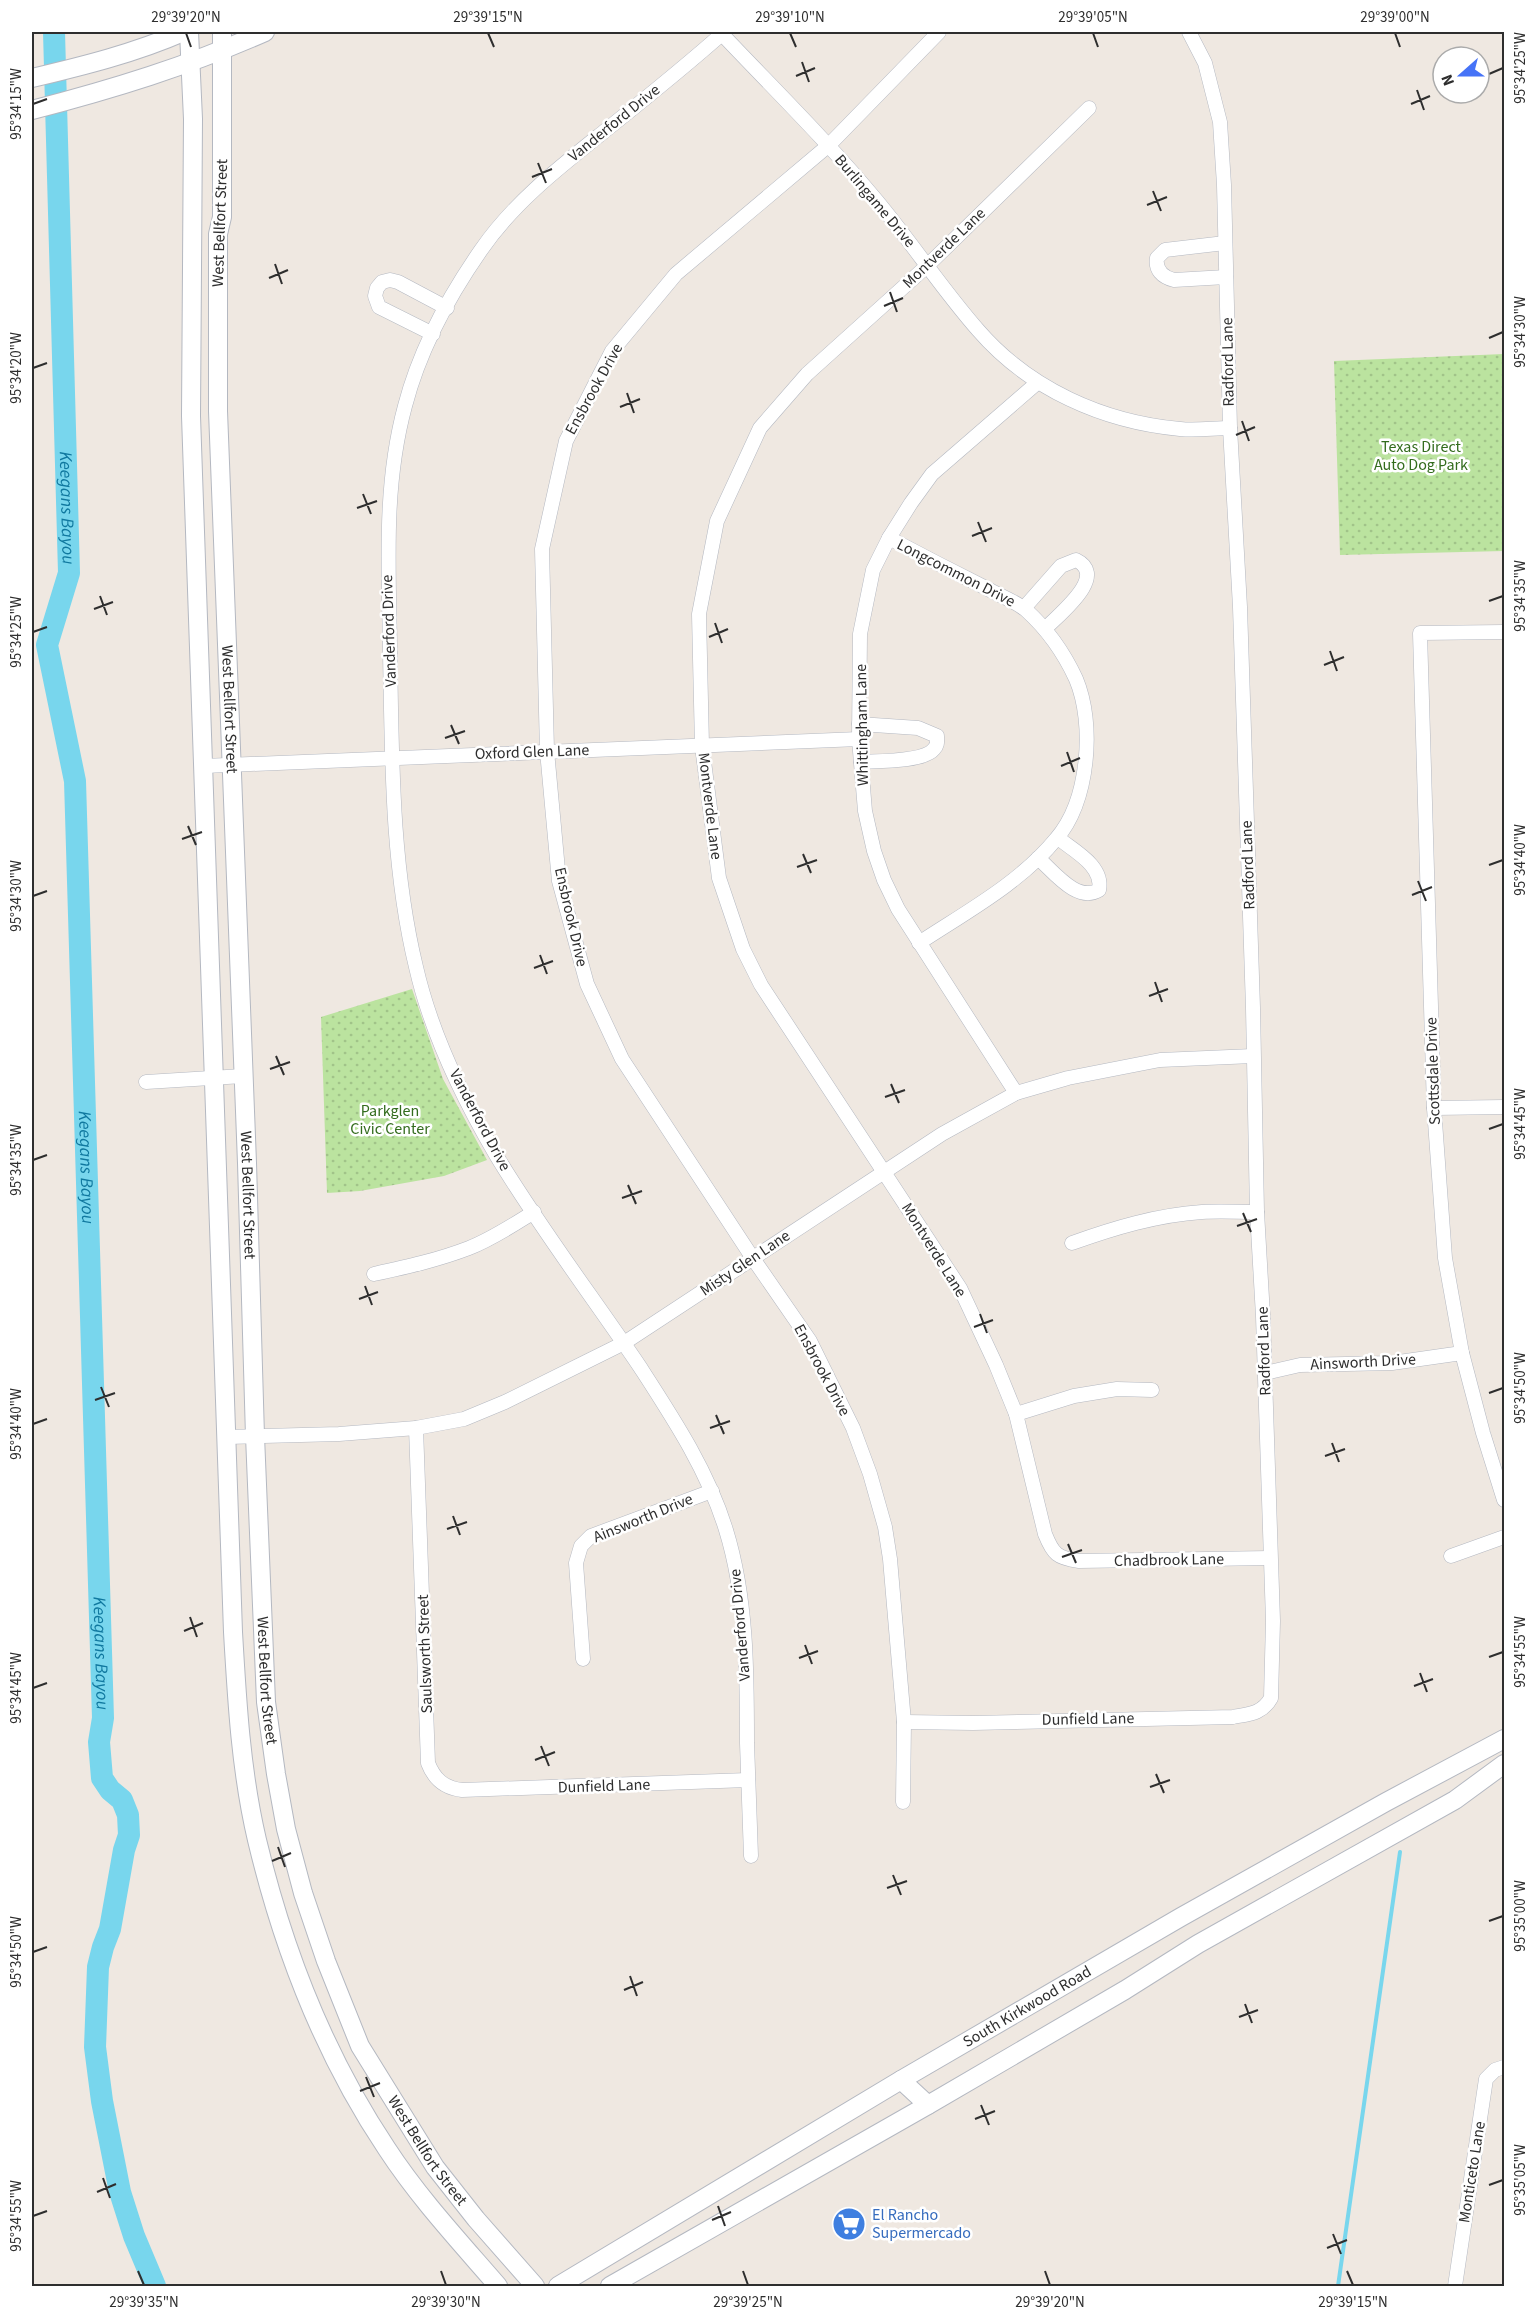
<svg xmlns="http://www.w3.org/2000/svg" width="1536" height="2318" viewBox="0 0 1536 2318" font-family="'Source Sans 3',sans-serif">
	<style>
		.grass { fill: url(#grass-dots) }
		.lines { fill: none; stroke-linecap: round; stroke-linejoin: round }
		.stream { stroke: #78d6ed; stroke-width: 4 }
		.river { stroke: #78d6ed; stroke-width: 22 }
		.street-casing { stroke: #b4b8c1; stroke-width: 15 }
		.secondary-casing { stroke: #b4b8c1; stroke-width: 20 }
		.street { stroke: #fff; stroke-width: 14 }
		.secondary { stroke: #fff; stroke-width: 18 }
		.ticks { fill: none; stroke: #2e2e2e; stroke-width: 2 }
		.labels { text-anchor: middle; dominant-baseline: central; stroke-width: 5; stroke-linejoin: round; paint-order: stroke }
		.street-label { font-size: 16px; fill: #2e2e2e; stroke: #fff }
		.park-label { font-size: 16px; fill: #336c1d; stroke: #fff }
		.shop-label { font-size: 16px; fill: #366cbe; stroke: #fff; text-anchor: start }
		.water-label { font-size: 18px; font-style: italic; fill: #10789f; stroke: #fff }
		.neatline { fill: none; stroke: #2e2e2e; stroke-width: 2 }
		.ticks-label { font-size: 15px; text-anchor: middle; fill: #2e2e2e }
	</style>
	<defs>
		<pattern id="grass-dots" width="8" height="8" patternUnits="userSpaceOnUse" patternTransform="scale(1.5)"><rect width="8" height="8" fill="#bbe39f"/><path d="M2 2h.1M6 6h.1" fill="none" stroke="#a1c389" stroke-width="1.8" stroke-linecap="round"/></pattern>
	</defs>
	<rect width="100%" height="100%" fill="#efe8e1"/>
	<g class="grass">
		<polygon points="1504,354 1504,551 1340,555 1334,361"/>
		<polygon points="412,989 443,1079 487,1160 444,1176 360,1191 327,1193 321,1017"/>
	</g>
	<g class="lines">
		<polyline class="stream" points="1338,2286 1400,1852"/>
		<path class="river" id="s1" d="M 54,32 L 69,573 L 47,645 L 75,781 L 103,1718 L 99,1742 L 102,1778 L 110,1790 L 122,1800 L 128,1815 L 129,1835 L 124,1850 L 110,1929 L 103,1947 L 98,1967 L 95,2047 L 102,2101 L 120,2192 L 134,2236 L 155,2286"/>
		<defs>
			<g id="street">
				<path d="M 720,32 C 773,88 828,142 877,201 C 912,243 942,289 978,330 C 1029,389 1103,422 1180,429 C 1196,431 1214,428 1230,428"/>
				<path d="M 724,32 C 686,66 646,98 606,130 C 561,166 514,202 481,250 C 449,296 419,352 405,406 C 383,487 389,568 390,651 C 392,756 391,864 416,967 C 431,1033 462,1097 496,1155 C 540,1228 592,1296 640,1367 C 673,1418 708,1471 726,1530 C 747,1598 747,1672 747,1743 C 748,1781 750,1818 751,1856"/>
				<path d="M 1089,108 L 928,265 L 807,374 L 760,428 L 717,521 L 699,614 L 702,746 L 719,878 L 743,949 L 761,985 L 960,1288 L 996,1365 L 1016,1414 L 1045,1534 C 1053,1554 1057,1558 1079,1561 L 1270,1558"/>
				<path d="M 1225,243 L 1165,250 L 1157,258 C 1155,270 1162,277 1174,280 L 1226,277"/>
				<polyline points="433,334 379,307 375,296 377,288 382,282 390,280 398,282 447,308"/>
				<path d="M 889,538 C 921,555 954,572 986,588 C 998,595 1015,601 1026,610 C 1047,629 1064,653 1076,679 C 1095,724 1089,801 1056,839 C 1020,883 966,912 919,943"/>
				<path d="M 1024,608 L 1061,566 L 1076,560 C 1109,576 1059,614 1045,629"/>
				<polyline points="1504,632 1420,633 1434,1108 1445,1258 1462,1353 1483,1433 1504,1500"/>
				<path d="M 859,724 L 918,728 L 937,736 C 937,741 938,745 934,749 C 924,762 877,761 861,762"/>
				<polyline points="204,766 859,739"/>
				<path d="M 1038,858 C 1054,872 1077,903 1099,890 C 1104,866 1074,851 1058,838"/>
				<polyline points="146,1082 243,1076"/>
				<polyline points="1016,1093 898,909 884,880 874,851 865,811 859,739 860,634 873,570 889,538 911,503 932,474 1037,383"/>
				<polyline points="1434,1108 1504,1107"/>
				<path d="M 1072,1243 C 1114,1228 1157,1215 1202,1212 C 1220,1211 1239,1212 1257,1212"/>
				<path d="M 374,1274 C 406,1267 438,1260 469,1248 C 492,1239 513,1225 534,1212"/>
				<polyline points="1265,1373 1300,1365 1392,1363 1462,1353"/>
				<polyline points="1016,1414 1074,1396 1117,1389 1152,1390"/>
				<path d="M 416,1428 L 428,1763 C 434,1779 444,1788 462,1790 L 748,1780"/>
				<polyline points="227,1437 339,1434 416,1428 464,1419 505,1402 624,1343 942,1134 1016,1093 1068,1078 1160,1060 1253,1056"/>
				<polyline points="1451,1556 1504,1537"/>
				<polyline points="583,1659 576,1563 581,1546 591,1536 712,1491"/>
				<path d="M 904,1722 L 973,1723 L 1233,1717 C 1249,1714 1262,1714 1271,1698 L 1273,1621 L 1263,1316 L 1257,1212 L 1253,1008 L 1240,607 L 1230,428 L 1224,185 L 1220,122 L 1205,63 L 1189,32"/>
				<polyline points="903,1802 904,1722 890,1559 885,1527 870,1474 853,1428 810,1341 752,1257 622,1059 587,984 559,881 547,751 542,549 566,441 612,351 676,274 829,145 939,32"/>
				<polyline points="1455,2286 1486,2079 1495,2070 1504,2067"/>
			</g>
			<g id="secondary">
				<path d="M 189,32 L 193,119 L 191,416 L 233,1632 C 237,1702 241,1772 257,1840 C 283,1949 324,2055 387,2149 C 419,2198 460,2242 498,2286"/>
				<path id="s2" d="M 222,32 L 222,217 L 218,234 L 218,411 L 247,1163 L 255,1436 L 266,1702 L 276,1774 L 286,1829 L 303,1893 L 326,1961 L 360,2046 L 435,2167 L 476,2219 L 535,2286"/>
				<path d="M 32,78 C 83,66 135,53 183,32"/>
				<path d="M 32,110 C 113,89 188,66 265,32"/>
				<polyline points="901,2080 928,2105"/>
				<path id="s3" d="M 558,2286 L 901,2080 L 1181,1917 L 1386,1802 L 1504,1739"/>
				<polyline points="610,2286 928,2105 1125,1990 1198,1944 1455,1800 1504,1764"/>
			</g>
		</defs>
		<use href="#street" class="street-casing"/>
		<use href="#secondary" class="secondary-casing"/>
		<use href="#street" class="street"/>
		<use href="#secondary" class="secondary"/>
	</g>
	<path class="ticks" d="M 186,33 L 191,47M 488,33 L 494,47M 790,33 L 796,47M 1093,33 L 1098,47M 1395,33 L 1400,47M 802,62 L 809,82M 1489,74 L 1503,68M 796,76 L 815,68M 1417,90 L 1424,110M 33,104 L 47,99M 1411,104 L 1430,96M 538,163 L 546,183M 532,177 L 552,169M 1153,191 L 1161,211M 1147,205 L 1167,197M 275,264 L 282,284M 269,278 L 288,270M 890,292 L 897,312M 884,306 L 903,298M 1489,338 L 1503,332M 33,368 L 47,363M 627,393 L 634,413M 620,407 L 640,399M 1242,421 L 1249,441M 1236,435 L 1255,427M 363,494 L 371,514M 357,508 L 377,501M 978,522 L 986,542M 972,536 L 992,528M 100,596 L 107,615M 1489,601 L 1503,596M 94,609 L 113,602M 715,623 L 722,643M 33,632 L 47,627M 709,637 L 728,629M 1330,651 L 1337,671M 1324,665 L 1344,657M 451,725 L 459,744M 445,738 L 465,731M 1067,752 L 1074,772M 1061,766 L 1080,758M 188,826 L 196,845M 182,839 L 202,832M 803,854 L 811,873M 1489,865 L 1503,860M 797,867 L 817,860M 1418,881 L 1426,901M 1412,895 L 1432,887M 33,896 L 47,891M 540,955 L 547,974M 534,968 L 553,961M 1155,982 L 1162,1002M 1149,996 L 1168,989M 276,1056 L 284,1075M 270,1069 L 290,1062M 891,1084 L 899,1103M 885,1097 L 905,1090M 1489,1129 L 1503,1124M 33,1160 L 47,1155M 628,1185 L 636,1204M 622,1198 L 642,1191M 1243,1213 L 1251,1232M 1237,1226 L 1257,1219M 365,1286 L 372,1305M 359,1299 L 378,1292M 980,1314 L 987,1333M 974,1327 L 993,1320M 101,1387 L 109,1407M 1489,1393 L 1503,1388M 95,1400 L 115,1393M 716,1415 L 724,1434M 33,1424 L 47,1419M 710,1428 L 730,1421M 1332,1443 L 1339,1462M 1325,1456 L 1345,1449M 453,1516 L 460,1535M 447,1529 L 467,1522M 1068,1544 L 1076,1563M 1062,1557 L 1082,1550M 190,1617 L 197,1637M 184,1631 L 203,1623M 805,1645 L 812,1664M 1489,1657 L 1503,1652M 799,1658 L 818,1651M 1420,1673 L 1427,1692M 1414,1686 L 1433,1679M 33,1688 L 47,1683M 541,1746 L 549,1766M 535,1760 L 555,1752M 1156,1774 L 1164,1793M 1150,1787 L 1170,1780M 278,1847 L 285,1867M 272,1861 L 291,1853M 893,1875 L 901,1895M 887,1888 L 907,1881M 1489,1921 L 1503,1916M 33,1952 L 47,1947M 630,1976 L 637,1996M 624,1990 L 643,1982M 1245,2004 L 1252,2023M 1239,2017 L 1258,2010M 366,2077 L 374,2097M 360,2091 L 380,2083M 981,2105 L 989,2125M 975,2119 L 995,2111M 103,2178 L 110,2198M 1489,2185 L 1503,2180M 97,2192 L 116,2184M 718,2206 L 725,2226M 33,2216 L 47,2211M 712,2220 L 731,2212M 1333,2234 L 1341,2254M 1327,2248 L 1347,2240M 138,2271 L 144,2285M 441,2271 L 446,2285M 743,2271 L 748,2285M 1045,2271 L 1050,2285M 1347,2271 L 1353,2285"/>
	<defs>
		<symbol id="supermarket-disc" viewBox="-11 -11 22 22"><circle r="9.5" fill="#3f7fe0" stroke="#fff"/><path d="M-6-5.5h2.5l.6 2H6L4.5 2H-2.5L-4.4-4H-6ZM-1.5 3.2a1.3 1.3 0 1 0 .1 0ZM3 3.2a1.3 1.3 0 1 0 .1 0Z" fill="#fff"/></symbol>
	</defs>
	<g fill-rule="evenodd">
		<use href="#supermarket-disc" x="830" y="2205" width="38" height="38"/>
	</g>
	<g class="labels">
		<g class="street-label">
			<text transform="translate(614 123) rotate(-39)">Vanderford Drive</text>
			<text transform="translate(875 201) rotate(50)">Burlingame Drive</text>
			<text transform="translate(220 223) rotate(-88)">West Bellfort Street</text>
			<text transform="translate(944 248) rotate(-44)">Montverde Lane</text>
			<text transform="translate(1228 362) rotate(-91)">Radford Lane</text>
			<text transform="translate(594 389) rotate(-61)">Ensbrook Drive</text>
			<text transform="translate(956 573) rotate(27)">Longcommon Drive</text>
			<text transform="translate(389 631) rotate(-92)">Vanderford Drive</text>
			<text stroke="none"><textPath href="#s2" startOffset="678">West Bellfort Street</textPath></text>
			<text transform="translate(862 725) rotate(-91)">Whittingham Lane</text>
			<text transform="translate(532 752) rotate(-2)">Oxford Glen Lane</text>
			<text transform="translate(710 806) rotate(83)">Montverde Lane</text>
			<text transform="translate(1248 865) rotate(-92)">Radford Lane</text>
			<text transform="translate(571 917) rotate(77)">Ensbrook Drive</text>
			<text transform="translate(1433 1071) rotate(-92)">Scottsdale Drive</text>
			<text transform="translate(480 1120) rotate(62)">Vanderford Drive</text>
			<text stroke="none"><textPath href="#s2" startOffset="1164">West Bellfort Street</textPath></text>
			<text transform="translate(934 1250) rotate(58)">Montverde Lane</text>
			<text transform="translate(745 1263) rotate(-34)">Misty Glen Lane</text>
			<text transform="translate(1264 1351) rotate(-92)">Radford Lane</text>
			<text transform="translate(1363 1362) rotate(-3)">Ainsworth Drive</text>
			<text transform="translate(822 1370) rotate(62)">Ensbrook Drive</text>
			<text transform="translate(643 1518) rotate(-22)">Ainsworth Drive</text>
			<text transform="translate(1169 1560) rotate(-1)">Chadbrook Lane</text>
			<text transform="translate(740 1625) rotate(-95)">Vanderford Drive</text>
			<text transform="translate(425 1654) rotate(-92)">Saulsworth Street</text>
			<text stroke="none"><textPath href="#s2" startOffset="1650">West Bellfort Street</textPath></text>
			<text transform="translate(1088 1719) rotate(-1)">Dunfield Lane</text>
			<text transform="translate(604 1786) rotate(-2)">Dunfield Lane</text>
			<text stroke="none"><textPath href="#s3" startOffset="546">South Kirkwood Road</textPath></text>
			<text stroke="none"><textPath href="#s2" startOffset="2154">West Bellfort Street</textPath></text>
			<text transform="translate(1472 2172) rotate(-81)">Monticeto Lane</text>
		</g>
		<g class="park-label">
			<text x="1421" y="447">Texas Direct<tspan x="1421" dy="18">Auto Dog Park</tspan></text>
			<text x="390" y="1111">Parkglen<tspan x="390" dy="18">Civic Center</tspan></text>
		</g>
		<g class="shop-label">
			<text x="872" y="2215">El Rancho<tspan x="872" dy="18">Supermercado</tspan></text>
		</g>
		<g class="water-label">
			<text stroke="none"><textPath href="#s1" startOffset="476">Keegans Bayou</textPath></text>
			<text stroke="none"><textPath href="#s1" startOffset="1142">Keegans Bayou</textPath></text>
			<text stroke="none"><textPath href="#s1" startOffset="1628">Keegans Bayou</textPath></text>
		</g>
	</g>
	<rect width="1536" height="2318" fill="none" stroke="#ffffff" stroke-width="66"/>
	<g transform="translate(1461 75) rotate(249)"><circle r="28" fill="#ffffff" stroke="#ababab" stroke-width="1.5"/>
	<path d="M0-4.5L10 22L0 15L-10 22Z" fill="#4673f7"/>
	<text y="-9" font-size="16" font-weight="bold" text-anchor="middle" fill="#2e2e2e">N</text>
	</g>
	<rect x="33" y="33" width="1470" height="2252" class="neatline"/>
	<g class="ticks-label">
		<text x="186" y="22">29°39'20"N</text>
		<text x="488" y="22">29°39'15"N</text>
		<text x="790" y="22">29°39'10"N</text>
		<text x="1093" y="22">29°39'05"N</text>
		<text x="1395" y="22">29°39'00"N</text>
		<text transform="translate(1520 68) rotate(-90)" y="5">95°34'25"W</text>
		<text transform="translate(16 104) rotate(-90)" y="5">95°34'15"W</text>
		<text transform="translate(1520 332) rotate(-90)" y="5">95°34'30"W</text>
		<text transform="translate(16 368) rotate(-90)" y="5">95°34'20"W</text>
		<text transform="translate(1520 596) rotate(-90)" y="5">95°34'35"W</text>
		<text transform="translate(16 632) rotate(-90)" y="5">95°34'25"W</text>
		<text transform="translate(1520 860) rotate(-90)" y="5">95°34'40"W</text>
		<text transform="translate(16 896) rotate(-90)" y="5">95°34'30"W</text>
		<text transform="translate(1520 1124) rotate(-90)" y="5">95°34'45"W</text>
		<text transform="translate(16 1160) rotate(-90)" y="5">95°34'35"W</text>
		<text transform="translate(1520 1388) rotate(-90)" y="5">95°34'50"W</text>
		<text transform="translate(16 1424) rotate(-90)" y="5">95°34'40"W</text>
		<text transform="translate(1520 1652) rotate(-90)" y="5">95°34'55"W</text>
		<text transform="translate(16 1688) rotate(-90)" y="5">95°34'45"W</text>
		<text transform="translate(1520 1916) rotate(-90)" y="5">95°35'00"W</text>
		<text transform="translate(16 1952) rotate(-90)" y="5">95°34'50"W</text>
		<text transform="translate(1520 2180) rotate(-90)" y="5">95°35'05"W</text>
		<text transform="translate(16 2216) rotate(-90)" y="5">95°34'55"W</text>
		<text x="144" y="2307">29°39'35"N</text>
		<text x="446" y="2307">29°39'30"N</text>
		<text x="748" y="2307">29°39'25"N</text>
		<text x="1050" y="2307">29°39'20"N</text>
		<text x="1353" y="2307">29°39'15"N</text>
	</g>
</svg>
